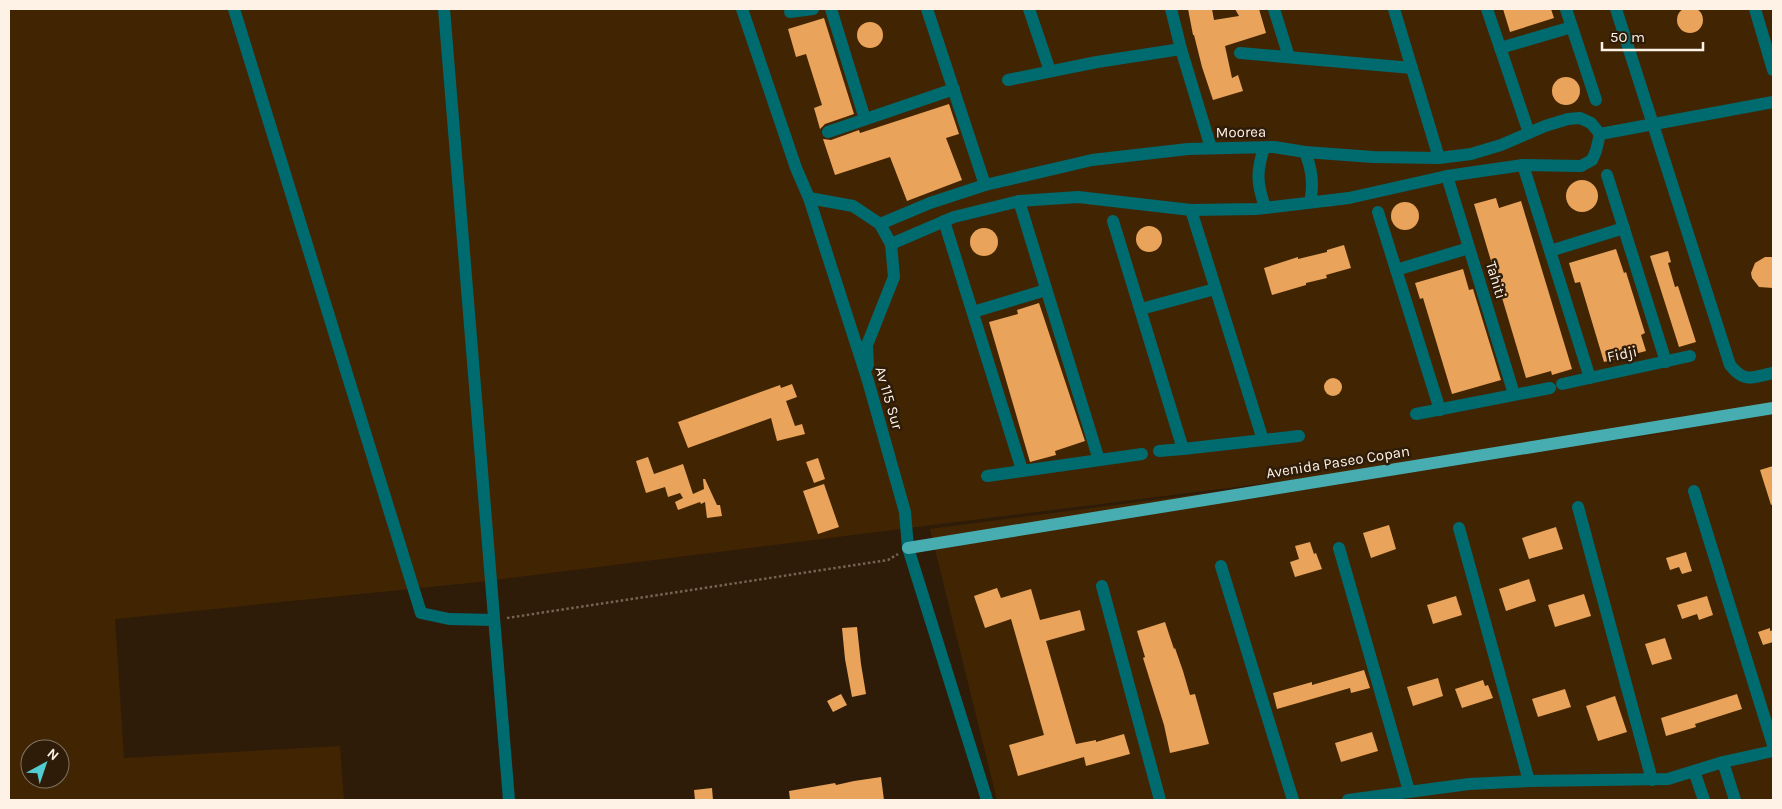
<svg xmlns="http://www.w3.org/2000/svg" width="1782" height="809" viewBox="0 0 1782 809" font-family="Karla,sans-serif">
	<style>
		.green { fill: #412503; fill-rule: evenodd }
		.building { fill: #e9a35a }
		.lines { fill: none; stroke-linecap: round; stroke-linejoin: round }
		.path { stroke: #746453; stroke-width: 2.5; stroke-dasharray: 2.5 2.5; stroke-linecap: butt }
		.minor { stroke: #006b6f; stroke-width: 12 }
		.major { stroke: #48adb0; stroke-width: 12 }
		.labels { text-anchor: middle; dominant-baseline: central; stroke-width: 5; stroke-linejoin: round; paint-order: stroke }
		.street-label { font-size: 15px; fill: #fef2e6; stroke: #2e1c09 }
	</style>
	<rect width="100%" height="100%" fill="#2e1c09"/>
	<path class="green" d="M 9,9 L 1773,9 L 1773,800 L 997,800 L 930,529 L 1714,427 L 479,582 L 115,619 L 124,758 L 340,746 L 344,800 L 9,800 ZM 30,749 L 60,749 L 60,779 L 30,779 Z"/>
	<g class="building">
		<circle cx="1690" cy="20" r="13"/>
		<polygon points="1188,9 1212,9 1214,20 1239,16 1235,9 1259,9 1266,33 1225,46 1232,78 1238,75 1243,91 1213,100 1202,67 1194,35 1193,35"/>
		<polygon points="1503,9 1551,9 1554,18 1510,32"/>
		<polygon points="824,18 854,114 825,124 820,129 814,108 822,105 806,54 796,57 788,29"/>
		<circle cx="870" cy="35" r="13"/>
		<circle cx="1566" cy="91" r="14"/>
		<polygon points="949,104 959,134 946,138 962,180 907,201 890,157 835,175 823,139 831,140 859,130 860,133"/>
		<circle cx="1582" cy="196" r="16"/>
		<polygon points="1496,198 1499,208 1521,201 1572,369 1552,375 1551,371 1526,378 1474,204"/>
		<circle cx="1405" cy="216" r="14"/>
		<circle cx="1149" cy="239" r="13"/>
		<circle cx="984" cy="242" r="14"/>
		<polygon points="1344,245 1351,268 1326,275 1327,278 1306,283 1306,285 1272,295 1264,268 1298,257 1298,259 1327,252 1327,250"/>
		<polygon points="1616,249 1624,273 1626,272 1645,333 1641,335 1646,351 1604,362 1580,282 1575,283 1569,263"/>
		<polygon points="1668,251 1671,262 1668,263 1675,287 1678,286 1696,342 1679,347 1650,256"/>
		<polygon points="1765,257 1773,257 1773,288 1759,287 1752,278 1751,273 1755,263"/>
		<polygon points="1463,269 1469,290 1473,289 1501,380 1452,394 1423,298 1420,299 1415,283"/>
		<polygon points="1039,303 1085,441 1055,451 1056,455 1030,462 989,322 1018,314 1017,310"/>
		<circle cx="1333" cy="387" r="9"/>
		<polygon points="792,384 797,397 786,401 795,426 802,424 805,434 777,441 771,418 688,448 678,422 780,385 781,388"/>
		<polygon points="648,457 654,474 683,464 693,494 704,489 703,479 705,479 717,505 720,505 722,516 707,518 705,502 701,504 700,502 678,510 675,502 683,498 680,493 668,497 665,487 646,493 636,461"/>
		<polygon points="818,458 825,479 814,483 806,462"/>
		<polygon points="1773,466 1773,504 1771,505 1760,470"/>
		<polygon points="824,484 839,527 818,534 803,491"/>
		<polygon points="1389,525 1396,549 1371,558 1363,533"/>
		<polygon points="1556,527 1563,549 1529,559 1522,538"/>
		<polygon points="1310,542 1314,554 1316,553 1322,569 1295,577 1290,562 1299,559 1295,546"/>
		<polygon points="1686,552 1692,571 1682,574 1679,567 1670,570 1666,558"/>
		<polygon points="1529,579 1536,601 1506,611 1499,589"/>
		<polygon points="997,588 1001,598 1031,589 1040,620 1080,610 1085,630 1046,641 1076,744 1096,740 1096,742 1124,734 1130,754 1086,766 1084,757 1018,776 1009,745 1044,735 1011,619 985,628 974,596"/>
		<polygon points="1584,594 1591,616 1555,627 1548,605"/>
		<polygon points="1456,596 1462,615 1433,624 1427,605"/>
		<polygon points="1707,596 1713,615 1699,620 1697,614 1682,619 1677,605"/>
		<polygon points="1165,622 1174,649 1175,648 1183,671 1190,695 1195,694 1209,744 1170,753 1164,725 1143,658 1145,657 1137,631"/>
		<polygon points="857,627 861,664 866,694 852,697 845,659 842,628"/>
		<polygon points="1770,628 1770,631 1773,630 1773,642 1763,645 1758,632"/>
		<polygon points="1665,638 1672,659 1652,665 1645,644"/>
		<polygon points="1364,670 1370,688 1351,693 1350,688 1277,709 1273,693 1312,682 1312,685"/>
		<polygon points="1438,678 1443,696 1413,706 1407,687"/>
		<polygon points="1483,680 1485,686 1488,685 1493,698 1462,708 1455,689"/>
		<polygon points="1565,689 1571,707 1538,717 1532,699"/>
		<polygon points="841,694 847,705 833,712 827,701"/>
		<polygon points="1737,694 1742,709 1695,724 1696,727 1666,736 1661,718"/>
		<polygon points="1615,696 1627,732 1598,741 1586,706"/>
		<polygon points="1372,732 1378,751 1341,762 1335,743"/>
		<polygon points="881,777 884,800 790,800 789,791 835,783 836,785 854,781"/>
		<polygon points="712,788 713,800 695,800 694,790"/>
	</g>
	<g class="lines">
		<polyline class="path" points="507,618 888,560 898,554"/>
		<g class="minor">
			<polyline points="234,9 421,613 449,619 494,620"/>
			<polyline points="444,9 509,800"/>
			<polyline points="742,9 796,168 809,198 868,381 905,512 908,548 987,800"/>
			<polyline points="831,9 865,119"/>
			<polyline points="927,9 985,185"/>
			<polyline points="1029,9 1050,71"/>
			<polyline points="1171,9 1181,49 1211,148"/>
			<polyline points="1274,9 1289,57"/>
			<polyline points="1394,9 1439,158"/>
			<polyline points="1487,9 1529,133"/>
			<polyline points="1566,9 1596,100"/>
			<path d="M 1616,9 L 1730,365 C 1745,384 1752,377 1773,373"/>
			<polyline points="1755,9 1773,70"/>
			<polyline points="790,12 813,9"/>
			<polyline points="1500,48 1572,27"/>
			<polyline points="1240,53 1412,68"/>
			<polyline points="1008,80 1097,62 1181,49"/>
			<polyline points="828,132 954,89"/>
			<polyline points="1600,134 1773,102"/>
			<path d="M 1264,148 C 1256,172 1257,184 1265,207"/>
			<path d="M 1305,152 C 1312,169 1314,185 1310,202"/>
			<polyline points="1523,165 1590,378"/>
			<polyline points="1607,175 1666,362"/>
			<polyline points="1447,176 1514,394"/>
			<polyline points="809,198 853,206 880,224 891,244 894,277 867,345 868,366"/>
			<polyline points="1019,201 1099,460"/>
			<polyline points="1191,210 1263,440 1299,436"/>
			<polyline points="1378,212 1440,410"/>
			<polyline points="944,221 1022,470"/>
			<polyline points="1113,221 1183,449 1159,451"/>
			<polyline points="880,224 930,203 985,185 1092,160 1188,149 1274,147 1305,152 1373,157 1439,158 1471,154 1501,145 1545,126 1568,119 1580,118 1591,123 1600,134"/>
			<polyline points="891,244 954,217 1019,201 1078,197 1191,210 1256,209 1349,198 1447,176 1523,165 1581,166 1592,160 1596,151 1600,134"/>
			<polyline points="1550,251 1624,228"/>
			<polyline points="1396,270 1469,248"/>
			<polyline points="1141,309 1215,289"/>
			<polyline points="973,312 1046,290"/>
			<polyline points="1562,384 1690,356"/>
			<polyline points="1416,414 1550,388"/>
			<polyline points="1183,449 1263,440"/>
			<polyline points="987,476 1142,454"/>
			<polyline points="1694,491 1773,745"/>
			<polyline points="1578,507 1652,780"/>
			<polyline points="1459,528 1529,781"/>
			<polyline points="1339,548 1409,791"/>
			<polyline points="1221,566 1293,800"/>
			<polyline points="1102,586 1160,800"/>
			<polyline points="1723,762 1735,800"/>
			<polyline points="1694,771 1704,800"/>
			<polyline points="1348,800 1469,784 1529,781 1668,779 1723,762 1773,751"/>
		</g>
		<polyline class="major" points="908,548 1773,408"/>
	</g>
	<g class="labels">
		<g class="street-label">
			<text transform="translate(1241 132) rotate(-1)">Moorea</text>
			<text transform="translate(1496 280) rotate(73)">Tahiti</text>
			<text transform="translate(1622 354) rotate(-12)">Fidji</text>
			<text transform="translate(889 398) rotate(74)">Av 115 Sur</text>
			<text transform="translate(1338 462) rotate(-9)">Avenida Paseo Copan</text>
		</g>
	</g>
	<rect width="1782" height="809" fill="none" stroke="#fef2e6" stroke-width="20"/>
	<g transform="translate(45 764) rotate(40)"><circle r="24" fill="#2e1c09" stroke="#817261"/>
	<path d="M0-4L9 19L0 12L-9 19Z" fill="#51ccd1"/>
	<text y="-8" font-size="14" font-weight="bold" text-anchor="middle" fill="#fef2e6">N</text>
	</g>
	<path d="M1602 42v8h101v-8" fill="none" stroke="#fef2e6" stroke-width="2.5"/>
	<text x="1610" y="42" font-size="15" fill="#fef2e6" stroke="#2e1c09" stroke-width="4" paint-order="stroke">50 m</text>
</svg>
